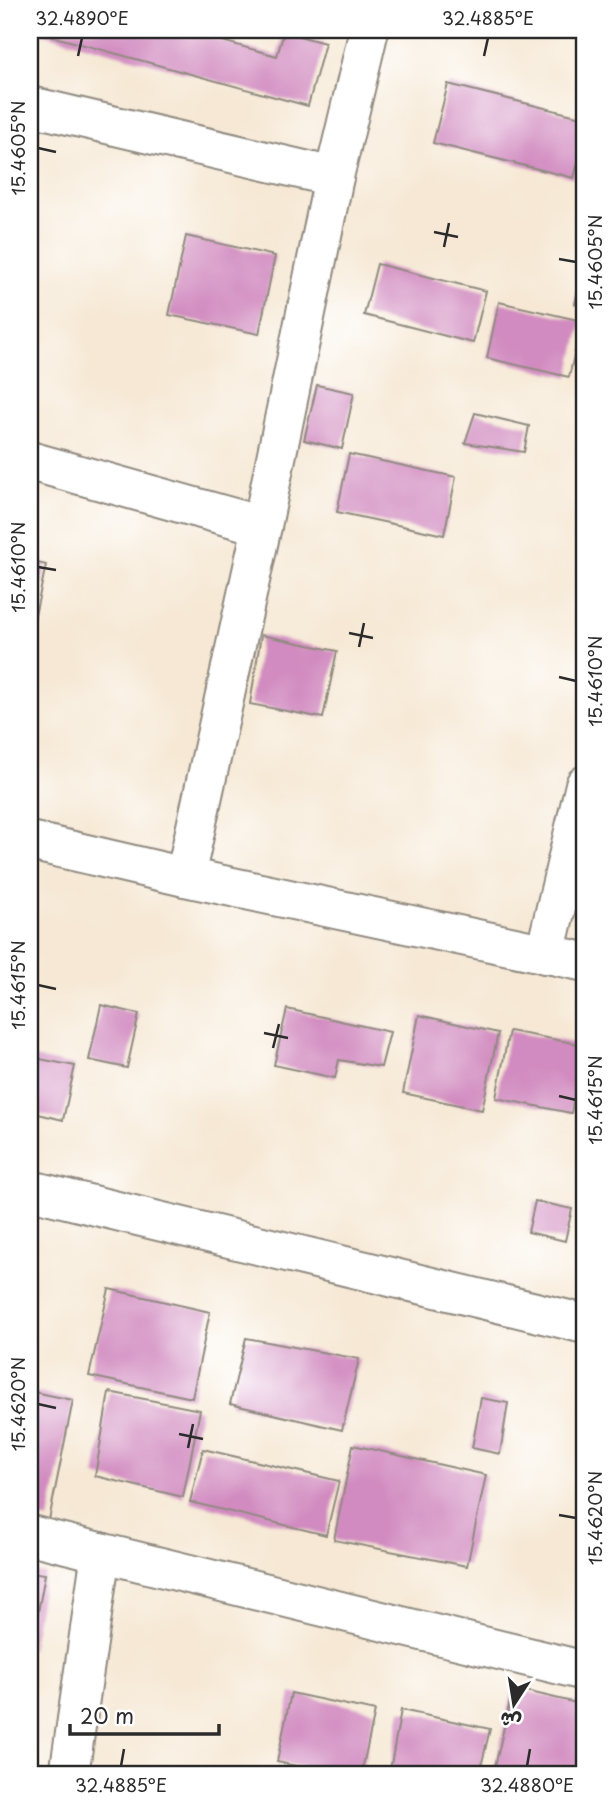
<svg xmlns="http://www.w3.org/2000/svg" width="615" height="1805" viewBox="0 0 615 1805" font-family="'Playpen Sans','Playpen Sans Arabic',sans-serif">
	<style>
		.building { fill: #d18bc0 }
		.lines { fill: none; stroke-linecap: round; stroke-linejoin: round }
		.street-casing { stroke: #908a80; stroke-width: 42 }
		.street { stroke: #fff; stroke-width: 38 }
		.ticks { fill: none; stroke: #2b2b2b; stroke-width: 2.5 }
		.neatline { fill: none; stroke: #2b2b2b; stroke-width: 2.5 }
		.ticks-label { font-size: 18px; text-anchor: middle; fill: #2b2b2b }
	</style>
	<rect width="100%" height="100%" fill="#fff"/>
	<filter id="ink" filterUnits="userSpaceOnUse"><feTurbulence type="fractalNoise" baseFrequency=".0143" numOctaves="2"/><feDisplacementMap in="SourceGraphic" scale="14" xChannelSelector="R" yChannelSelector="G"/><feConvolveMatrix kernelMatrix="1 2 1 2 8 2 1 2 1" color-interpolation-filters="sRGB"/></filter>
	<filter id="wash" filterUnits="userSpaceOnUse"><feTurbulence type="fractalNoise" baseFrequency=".00686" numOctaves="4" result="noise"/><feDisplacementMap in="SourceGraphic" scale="28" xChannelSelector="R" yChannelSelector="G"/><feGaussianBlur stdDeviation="1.57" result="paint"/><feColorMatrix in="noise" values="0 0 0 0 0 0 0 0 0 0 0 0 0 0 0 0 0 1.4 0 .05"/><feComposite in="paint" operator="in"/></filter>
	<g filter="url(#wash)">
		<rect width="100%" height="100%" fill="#f6e8d4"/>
		<g id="blocks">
			<g class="building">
				<polygon points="182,30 277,56 284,32 325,43 308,106 33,31"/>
				<polygon points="448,84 585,118 585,135 574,178 433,143"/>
				<polygon points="186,236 275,256 259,334 169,315"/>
				<polygon points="584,263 585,263 585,306 575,304"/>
				<polygon points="377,264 486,291 473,343 364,315"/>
				<polygon points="499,302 582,321 569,377 487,358"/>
				<polygon points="317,385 354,393 342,449 304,440"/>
				<polygon points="475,413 529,426 524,452 465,443"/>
				<polygon points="349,454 456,477 444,535 337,512"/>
				<polygon points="30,561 46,565 31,634 30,634"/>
				<polygon points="261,635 337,651 323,718 250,704"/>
				<polygon points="101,1005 139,1014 127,1068 89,1060"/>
				<polygon points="287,1009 390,1032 381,1067 339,1060 335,1078 274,1065"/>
				<polygon points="419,1015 498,1033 482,1110 403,1093"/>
				<polygon points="509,1031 584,1045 571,1113 496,1098"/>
				<polygon points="30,1057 75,1066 63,1120 30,1112"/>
				<polygon points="584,1086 585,1086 585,1123 577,1122"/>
				<polygon points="535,1201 572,1209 565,1241 528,1232"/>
				<polygon points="109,1289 210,1312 192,1398 89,1376"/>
				<polygon points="246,1338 359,1359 342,1430 230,1404"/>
				<polygon points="34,1392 73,1400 49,1520 30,1516 30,1413"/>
				<polygon points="109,1392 200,1410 183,1497 95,1476"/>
				<polygon points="481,1398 508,1403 500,1454 472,1448"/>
				<polygon points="353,1445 486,1475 467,1566 334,1540"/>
				<polygon points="203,1449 339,1481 326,1535 190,1502"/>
				<polygon points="30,1572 45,1574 31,1651 30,1650"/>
				<polygon points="513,1688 585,1705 585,1775 493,1775"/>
				<polygon points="291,1693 375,1711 361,1775 339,1775 277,1762"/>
				<polygon points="401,1710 490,1729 479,1775 389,1775"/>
			</g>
		</g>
	</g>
	<g filter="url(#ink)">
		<use href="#blocks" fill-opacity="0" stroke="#908a80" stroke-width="2"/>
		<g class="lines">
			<defs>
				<g id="street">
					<polyline points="30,106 334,177"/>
					<polyline points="30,461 262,526"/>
					<polyline points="30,841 185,877 585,962"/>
					<polyline points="185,877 262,526 334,177 369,30"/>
					<polyline points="545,954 585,785"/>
					<polyline points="30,1190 585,1324"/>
					<polyline points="30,1535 585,1671"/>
					<polyline points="69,1775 101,1552"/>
				</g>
			</defs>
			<use href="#street" class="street-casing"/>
			<use href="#street" class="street"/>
		</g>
	</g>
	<path class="ticks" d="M 78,56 L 82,38M 484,56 L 488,38M 38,148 L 56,152M 434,232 L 458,237M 444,247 L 449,223M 559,259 L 576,262M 38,567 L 56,570M 349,633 L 373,638M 359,647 L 364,623M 559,677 L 576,681M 38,985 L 56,989M 264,1033 L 288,1038M 273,1048 L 279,1024M 559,1096 L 576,1100M 38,1404 L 56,1408M 179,1434 L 203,1439M 188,1448 L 193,1424M 559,1515 L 576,1518M 121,1766 L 124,1749M 527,1766 L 530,1749"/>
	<rect width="615" height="1805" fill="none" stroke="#fff" stroke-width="77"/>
	<g transform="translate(514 1704) rotate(192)" stroke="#ffffff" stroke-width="5" paint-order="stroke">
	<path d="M0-5L12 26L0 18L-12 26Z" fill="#2b2b2b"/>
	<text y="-10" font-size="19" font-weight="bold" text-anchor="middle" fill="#2b2b2b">ش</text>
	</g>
	<path d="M70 1724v10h149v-10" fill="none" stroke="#2b2b2b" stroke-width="3.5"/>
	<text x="80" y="1724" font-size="21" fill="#2b2b2b" stroke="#ffffff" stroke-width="5" paint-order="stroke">20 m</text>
	<rect x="38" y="38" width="538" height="1728" class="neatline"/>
	<g class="ticks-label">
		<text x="82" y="25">32.4890°E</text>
		<text x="488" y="25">32.4885°E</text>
		<text transform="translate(19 148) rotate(-90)" y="6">15.4605°N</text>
		<text transform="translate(596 262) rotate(-90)" y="6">15.4605°N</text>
		<text transform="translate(19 567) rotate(-90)" y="6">15.4610°N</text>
		<text transform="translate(596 681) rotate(-90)" y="6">15.4610°N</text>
		<text transform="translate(19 985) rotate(-90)" y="6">15.4615°N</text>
		<text transform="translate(596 1100) rotate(-90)" y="6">15.4615°N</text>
		<text transform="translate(19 1404) rotate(-90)" y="6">15.4620°N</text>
		<text transform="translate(596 1518) rotate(-90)" y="6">15.4620°N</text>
		<text x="121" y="1792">32.4885°E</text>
		<text x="527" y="1792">32.4880°E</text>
	</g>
</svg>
